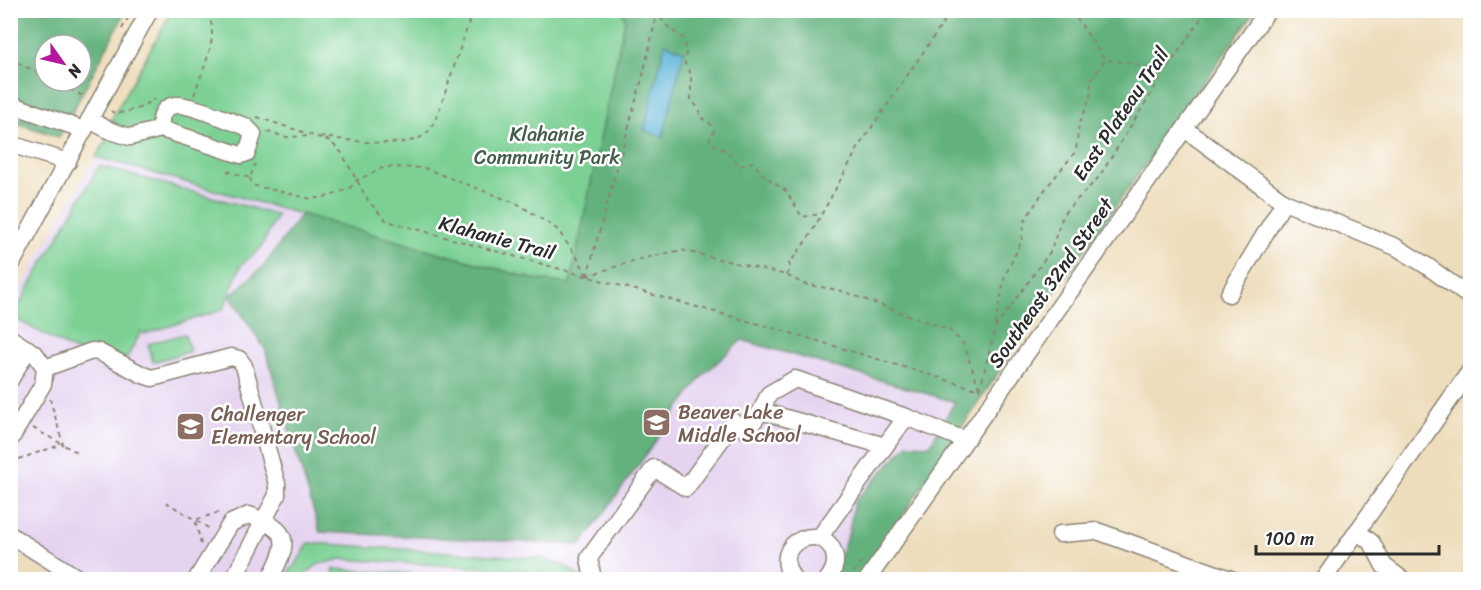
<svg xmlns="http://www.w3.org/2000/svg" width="1481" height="590" viewBox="0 0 1481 590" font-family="Sriracha,sans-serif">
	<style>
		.built { fill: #e5d3f0 }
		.green { fill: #7bd094; stroke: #537e60; stroke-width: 1.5 }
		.forest { fill: #64b27e; stroke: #486e54; stroke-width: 1.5; fill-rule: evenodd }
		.water { fill: #59b3d6; stroke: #426f80; stroke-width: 1.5 }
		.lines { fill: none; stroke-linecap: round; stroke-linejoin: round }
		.minor-casing { stroke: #8c8474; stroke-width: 19 }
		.path { stroke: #8c8474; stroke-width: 2; stroke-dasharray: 4.5 4.5; stroke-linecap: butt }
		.minor { stroke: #fff; stroke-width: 16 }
		.labels { text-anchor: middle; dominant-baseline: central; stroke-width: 5; stroke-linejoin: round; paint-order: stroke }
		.street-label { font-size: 20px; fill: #2b2b2b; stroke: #fff }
		.park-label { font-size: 20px; fill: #435d4a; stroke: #fff }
		.education-label { font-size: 20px; fill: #785e54; stroke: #fff; text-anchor: start }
	</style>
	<rect width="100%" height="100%" fill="#fff"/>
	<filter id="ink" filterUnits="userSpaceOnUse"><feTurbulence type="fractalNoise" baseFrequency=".0167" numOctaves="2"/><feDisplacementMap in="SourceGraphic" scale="12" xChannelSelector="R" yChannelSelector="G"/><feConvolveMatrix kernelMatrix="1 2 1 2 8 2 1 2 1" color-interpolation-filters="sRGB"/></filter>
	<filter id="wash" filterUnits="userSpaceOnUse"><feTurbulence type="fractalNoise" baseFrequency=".008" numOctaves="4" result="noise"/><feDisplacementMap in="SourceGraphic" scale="24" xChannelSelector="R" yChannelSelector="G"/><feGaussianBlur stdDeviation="1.35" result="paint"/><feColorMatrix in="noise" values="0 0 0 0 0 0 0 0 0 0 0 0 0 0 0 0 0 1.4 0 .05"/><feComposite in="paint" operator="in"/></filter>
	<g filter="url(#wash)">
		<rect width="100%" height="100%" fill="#eeddbc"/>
		<polygon class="built" points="96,157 462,258 956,402 930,446 854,502 849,532 831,579 62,580 11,548 11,304"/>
		<g class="green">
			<polygon points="622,10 626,18 570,285 533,279 96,157 116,123 111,120 172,11"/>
			<polygon points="99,166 277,215 261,248 241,265 223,310 144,334 141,332 127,358 75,351 12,317"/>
			<polygon points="185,334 190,351 153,362 148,344"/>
			<polygon points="309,543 541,558 565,566 582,579 561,579 537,571 342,559 319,564 299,579 283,579 298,561"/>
			<polygon points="334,569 501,579 333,579"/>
		</g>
		<g class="forest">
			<path d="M 11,11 L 126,11 L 59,137 L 11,121 ZM 45,45 L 81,45 L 81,81 L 45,81 Z"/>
			<polygon points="622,11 1255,11 1019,342 860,579 831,579 849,532 854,502 908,444 930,445 955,402 742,340 703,375 581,545 320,532 265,349 230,296 264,266 301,214 533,279 570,284 625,19"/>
		</g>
		<polygon class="water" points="665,43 684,51 663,137 644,130"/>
	</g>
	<g filter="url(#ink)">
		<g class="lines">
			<defs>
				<g id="minor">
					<polyline points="10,104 84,130"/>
					<path d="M 89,120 L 111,131 L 130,137 L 161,129 L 241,155 L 247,153 L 253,134 L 245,126 C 232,122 187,103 176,105 C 162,107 160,117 161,129"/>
					<polyline points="1185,129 1284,202 1396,247 1427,266 1470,297"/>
					<polyline points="10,144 68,162"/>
					<polyline points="10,267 98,104 150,10"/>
					<polyline points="1229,294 1284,202"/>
					<polyline points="10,338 36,355 45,368 43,384 10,440"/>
					<polyline points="45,368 92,351 99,352 143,375 152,378 231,357 239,359 244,366 277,484 277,495 233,580"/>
					<polyline points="10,380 28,349"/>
					<polyline points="761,411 885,446"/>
					<polyline points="1357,531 1372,543 1384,566 1403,580"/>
					<polyline points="1060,534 1097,531 1233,580"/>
					<polyline points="10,535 81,580"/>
					<polyline points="819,538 906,417"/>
					<path d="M 196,580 L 231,523 L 249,515 C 292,531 290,542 269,580"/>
					<polyline points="593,580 589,558 654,468 686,488 734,422 747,431 761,411 769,394 795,379 906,417 965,440"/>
					<path d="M 794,580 C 765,541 829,518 835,558 C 836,567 832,574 827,580"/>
					<polyline points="867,580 1268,10"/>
					<polyline points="1323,580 1470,371"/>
				</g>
			</defs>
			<use href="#minor" class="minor-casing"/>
			<g class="path">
				<polyline points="1071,10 1105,60"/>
				<path d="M 655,11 L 670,29 L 684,39 L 686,50 L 685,64 L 691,74 L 691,100 L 700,110 L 699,117 C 708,121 712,123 714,132 L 710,137 L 709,142 L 726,151 L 740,166 L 753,162 L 764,176 L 786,191 L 802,217 L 820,214"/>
				<polyline points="122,29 132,10"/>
				<polyline points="10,59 45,76"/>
				<polyline points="54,81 85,97"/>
				<path d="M 194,95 C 202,70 222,35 206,10"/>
				<polyline points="111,111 116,114 137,109 155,99"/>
				<polyline points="257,117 330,141 341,152 369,202 387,221 791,333 980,390"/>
				<polyline points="267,132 287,137 312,136"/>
				<path d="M 320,137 C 346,139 401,150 423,136 C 432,130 436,118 440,108 L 473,10"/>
				<polyline points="227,171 250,178 255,164"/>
				<polyline points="250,178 252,185 312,199 330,196 350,188 357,180 385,167 424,168 518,204 557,229 579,260 587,276"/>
				<polyline points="786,275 790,270 789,264 809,237 861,143 952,10"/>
				<polyline points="587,276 636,260 681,250 786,275 804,284 839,290 949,330 963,343 980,390"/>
				<polyline points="587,276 643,75 656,18 655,10"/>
				<polyline points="995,325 1005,276 1021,242 1025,220 1043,192 1076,151 1079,124 1090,99 1091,80 1105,60 1133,63 1162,76"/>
				<polyline points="980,389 995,328 1050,252 1064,213 1099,177 1162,76 1207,10"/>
				<polyline points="33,428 80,454"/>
				<polyline points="10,462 63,444 50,399"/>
				<polyline points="166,502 210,529"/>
				<polyline points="201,544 195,520 220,512"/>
				<polyline points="848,580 863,559"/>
			</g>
			<use href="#minor" class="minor"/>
		</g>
	</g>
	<defs>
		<symbol id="school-square" viewBox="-11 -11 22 22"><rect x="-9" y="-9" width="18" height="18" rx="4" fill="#8d6e63" stroke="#fff"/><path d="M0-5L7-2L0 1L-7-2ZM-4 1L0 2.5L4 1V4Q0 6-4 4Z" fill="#fff"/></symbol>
	</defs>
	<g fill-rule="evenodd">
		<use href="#school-square" x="640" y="406" width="33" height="33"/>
		<use href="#school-square" x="174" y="410" width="33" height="33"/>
	</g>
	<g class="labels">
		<g class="street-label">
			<text transform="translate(1121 114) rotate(-56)">East Plateau Trail</text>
			<text transform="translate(497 238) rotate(15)">Klahanie Trail</text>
			<text transform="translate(1051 283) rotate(-55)">Southeast 32nd Street</text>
		</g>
		<g class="park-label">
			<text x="547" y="134">Klahanie<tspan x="547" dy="23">Community Park</tspan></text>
		</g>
		<g class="education-label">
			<text x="678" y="412">Beaver Lake<tspan x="678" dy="23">Middle School</tspan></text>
			<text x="211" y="414">Challenger<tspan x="211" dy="23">Elementary School</tspan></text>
		</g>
	</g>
	<rect width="1481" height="590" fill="none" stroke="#fff" stroke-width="36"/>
	<g transform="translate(63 63) rotate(124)"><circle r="28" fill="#ffffff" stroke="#aaaaaa" stroke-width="1.5"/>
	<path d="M0-4.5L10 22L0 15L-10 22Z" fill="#b5179e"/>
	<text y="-9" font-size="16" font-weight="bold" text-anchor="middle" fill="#2b2b2b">N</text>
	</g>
	<path d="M1256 545v9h183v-9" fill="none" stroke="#2b2b2b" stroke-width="3"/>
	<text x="1265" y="545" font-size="18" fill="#2b2b2b" stroke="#ffffff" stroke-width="4.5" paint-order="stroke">100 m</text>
</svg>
